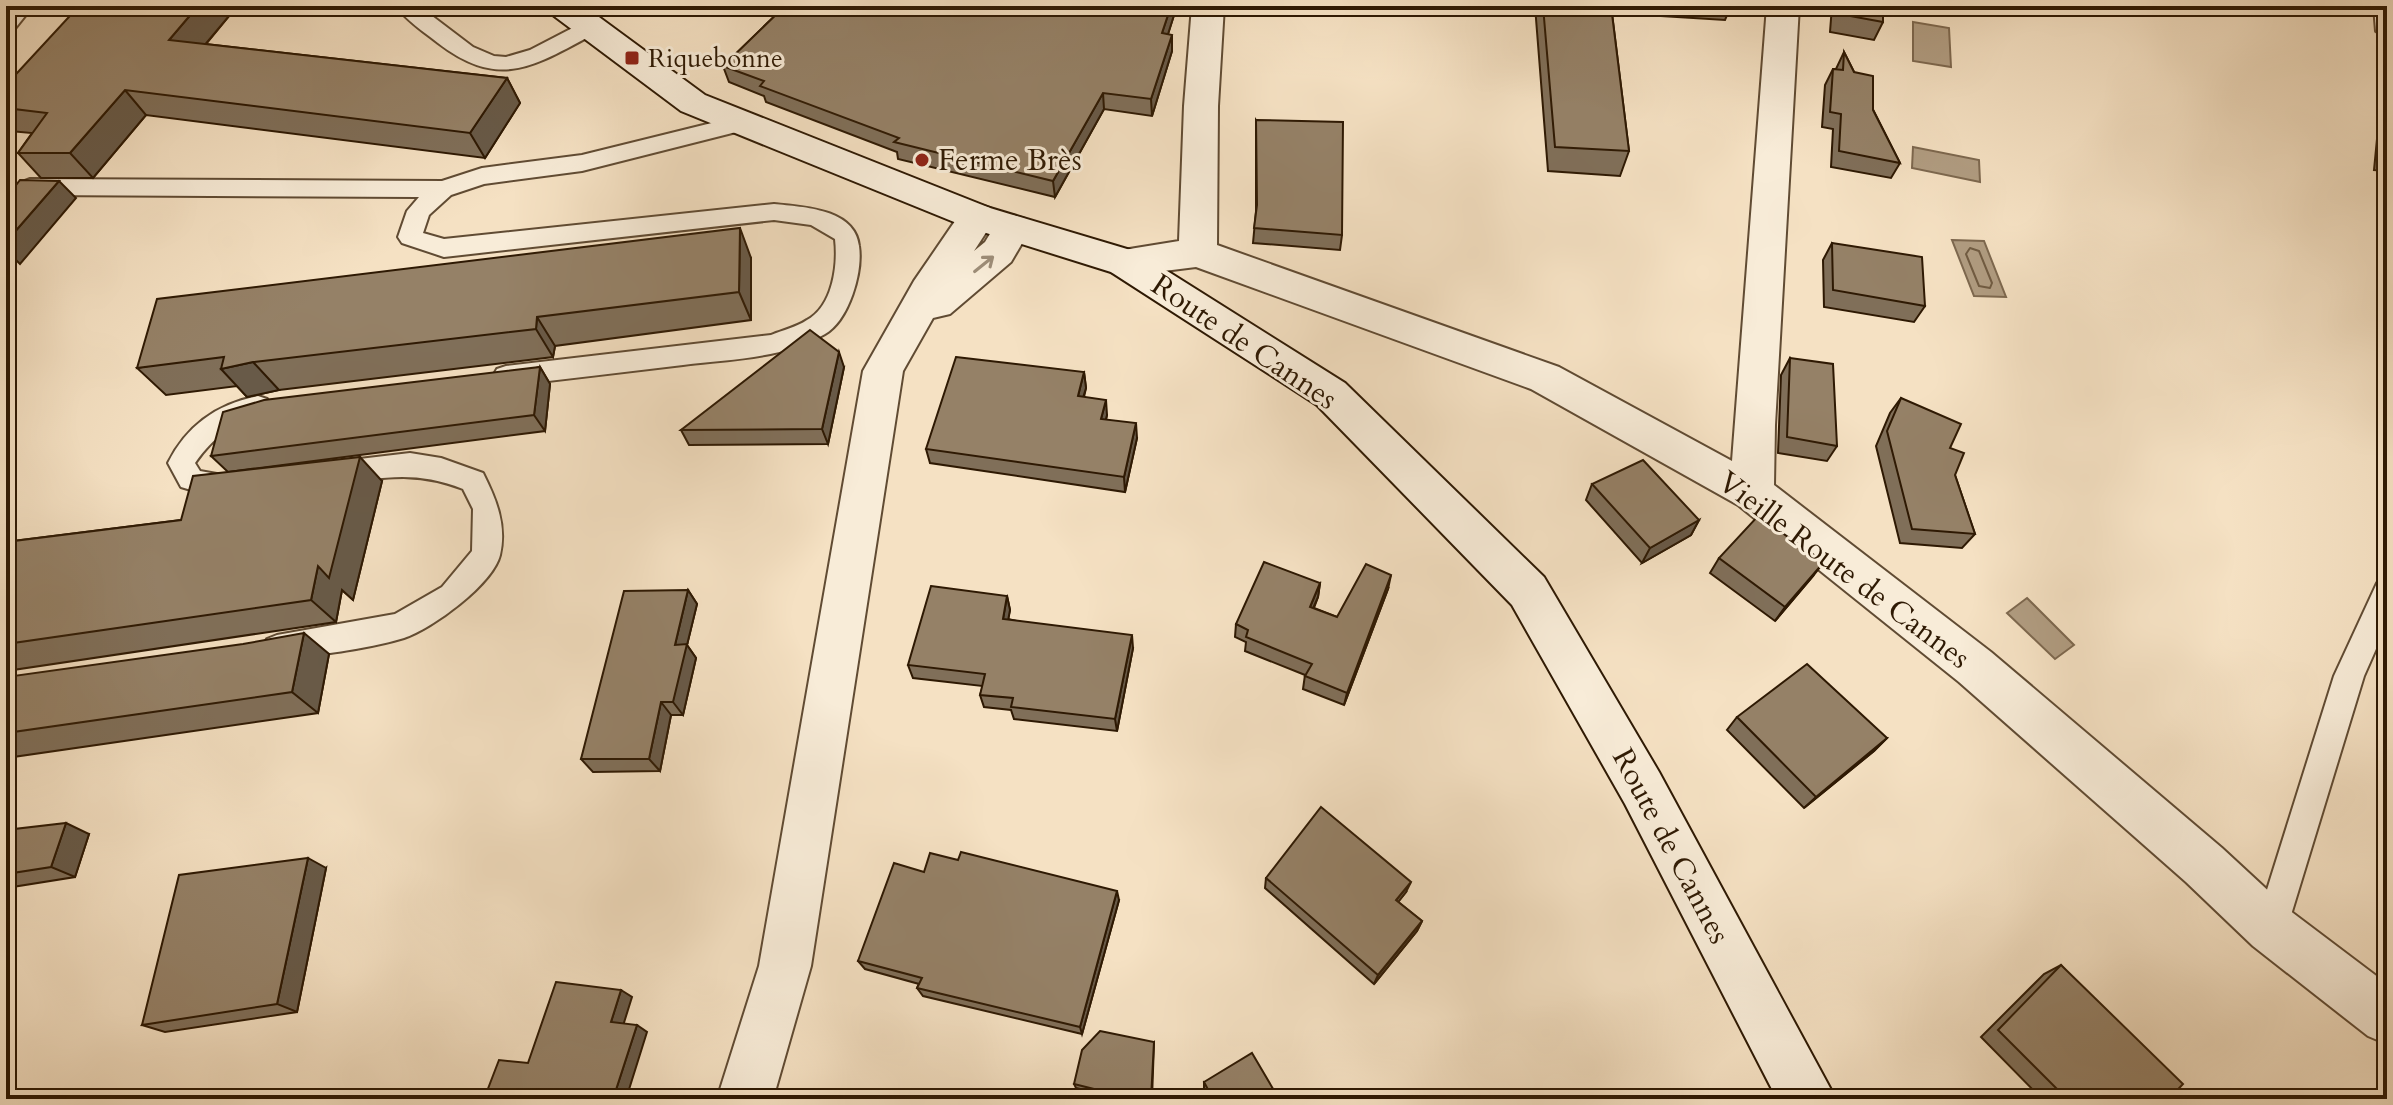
<svg xmlns="http://www.w3.org/2000/svg" width="2393" height="1105" viewBox="0 0 2393 1105" font-family="Cardo,serif">
	<style>
		.water { fill: #b19d82; stroke: #7d684f; stroke-width: 2 }
		.lines { fill: none; stroke-linecap: round; stroke-linejoin: round }
		.shore { stroke: #705b42; stroke-width: 2 }
		.lane-casing { stroke: #604b33; stroke-width: 4 }
		.street-casing { stroke: #604b33; stroke-width: 4 }
		.secondary-casing { stroke: #2e1903; stroke-width: 4 }
		.lane { fill: #f8ecd8; fill-rule: evenodd }
		.street { fill: #f8ecd8; fill-rule: evenodd }
		.secondary { fill: #f8ecd8; fill-rule: evenodd }
		.wall { fill: #806f59; stroke: #2e1903; stroke-width: 2 }
		.shaded-wall { fill: #685a48; stroke: #2e1903; stroke-width: 2 }
		.building { fill: #958167; stroke: #2e1903; stroke-width: 2 }
		.oneway { stroke: #9d8d78 }
		.poi-dot { fill: #8f2418; stroke: #f8ecd8; stroke-width: 3 }
		.labels { text-anchor: middle; dominant-baseline: central; stroke-width: 6; stroke-linejoin: round; paint-order: stroke }
		.far-poi-label { font-size: 26px; fill: #2e1903; stroke: #f8ecd8; text-anchor: start }
		.poi-label { font-size: 30px; fill: #2e1903; stroke: #f8ecd8; text-anchor: start }
		.street-label { font-size: 30px; fill: #2e1903; stroke: #f8ecd8 }
	</style>
	<rect width="100%" height="100%" fill="#f5e1c3"/>
	<filter id="stains"><feTurbulence type="fractalNoise" baseFrequency=".0025" numOctaves="4"/><feColorMatrix values="0 0 0 0 .2 0 0 0 0 .09 0 0 0 0 .02 0 0 0 .5 -.17"/></filter>
	<radialGradient id="worn" r=".72"><stop offset=".6" stop-color="#630" stop-opacity="0"/><stop offset="1" stop-color="#630" stop-opacity=".3"/></radialGradient>
	<g class="water">
		<polygon points="1913,22 1949,28 1951,67 1913,61"/>
		<polygon points="1913,147 1979,160 1980,182 1912,168"/>
		<polygon points="1952,240 1984,241 2006,297 1974,296"/>
		<polygon points="2027,598 2074,645 2055,659 2007,613"/>
	</g>
	<g class="lines">
		<polygon class="shore" points="1970,248 1979,251 1992,283 1990,288 1979,286 1966,254"/>
		<defs>
			<g id="lane">
				<polygon points="12,6 33,6 13,31 6,33 6,13"/>
				<path d="M 396,6 L 419,6 L 473,47 L 494,56 L 506,57 L 530,50 L 584,22 L 591,20 L 602,27 L 598,32 C 536,64 502,92 438,43 C 424,32 406,20 396,6 Z"/>
				<polygon points="2374,6 2387,6 2387,38 2376,31"/>
				<path d="M 744,115 L 752,118 L 755,123 L 752,128 L 582,171 L 484,184 L 451,195 L 429,215 L 423,233 L 444,239 L 774,204 C 804,207 855,209 859,246 C 863,272 849,320 825,334 C 783,359 730,359 683,365 C 624,372 565,379 506,386 L 497,383 L 493,376 L 497,369 L 506,366 L 771,335 C 783,330 797,327 807,320 C 833,306 838,265 835,239 L 811,225 L 774,220 L 444,257 L 402,243 L 398,237 L 407,211 L 419,197 L 36,195 L 14,223 L 6,225 C 6,206 8,185 30,179 L 442,181 L 482,168 L 582,155 Z"/>
				<path d="M 258,396 L 267,399 L 271,406 L 267,413 C 233,425 217,432 195,463 L 200,471 L 239,478 L 243,486 L 239,494 L 218,498 L 181,487 L 168,463 C 187,425 217,404 258,396 Z"/>
				<path d="M 410,453 L 441,458 L 483,473 C 496,499 507,525 500,555 C 493,584 432,629 404,638 C 364,650 318,654 277,661 L 267,657 L 262,648 L 267,639 L 277,635 L 395,614 L 442,587 L 472,551 L 473,509 L 463,489 C 414,470 384,478 334,484 L 324,481 L 321,473 L 324,465 L 334,462 Z"/>
				<polygon points="2387,580 2387,624 2364,676 2287,928 2283,940 2271,944 2259,940 2255,928 2334,676 2377,583"/>
			</g>
			<g id="street">
				<polygon points="1192,6 1224,6 1218,106 1217,245 1559,367 1732,461 1767,6 1799,6 1775,425 1774,485 1991,652 2222,848 2289,910 2387,984 2387,1044 2368,1036 2253,946 2186,882 1959,682 1738,505 1531,389 1196,267 1124,276 1111,272 1105,262 1111,252 1179,241 1184,106"/>
				<polygon points="977,204 990,208 996,217 974,251 985,242 999,219 1012,215 1025,219 1031,228 1011,262 950,314 933,318 903,371 811,966 773,1099 717,1099 759,966 863,371 914,281 964,208"/>
			</g>
			<polygon id="secondary" points="546,6 584,6 705,95 990,208 1137,252 1345,383 1544,577 1659,772 1836,1099 1777,1099 1625,804 1512,605 1317,405 1111,272 964,226 681,111 550,13"/>
		</defs>
		<use href="#lane" class="lane-casing"/>
		<use href="#street" class="street-casing"/>
		<use href="#secondary" class="secondary-casing"/>
		<use href="#lane" class="lane"/>
		<use href="#street" class="street"/>
		<use href="#secondary" class="secondary"/>
	</g>
	<g class="wall">
		<polygon points="785,6 1174,6 1174,15 1168,34 1172,51 1152,116 1104,109 1055,197 898,159 897,152 766,102 764,96 729,82 723,66"/>
		<polygon points="1535,6 1731,6 1725,20 1612,13 1629,151 1620,176 1548,171"/>
		<polygon points="1832,6 1883,6 1883,22 1874,40 1830,32"/>
		<polygon points="229,16 206,44 507,78 520,103 485,158 146,115 93,178 41,178 18,153 32,133 10,131 6,126 6,85"/>
		<polygon points="1844,52 1900,163 1891,178 1831,167 1833,129 1822,127 1825,85 1833,69 1836,69"/>
		<polygon points="1256,120 1342,235 1340,250 1253,243 1256,211"/>
		<polygon points="2385,130 2387,130 2387,171 2374,170 2377,139"/>
		<polygon points="1832,243 1925,306 1914,322 1824,307 1823,260"/>
		<polygon points="751,258 751,320 555,346 553,357 279,390 247,397 237,386 166,395 137,368"/>
		<polygon points="1790,358 1837,446 1827,461 1778,453 1781,375"/>
		<polygon points="540,367 550,384 545,431 228,472 211,456"/>
		<polygon points="844,367 828,444 689,445 681,430"/>
		<polygon points="1084,372 1086,388 1084,397 1107,415 1106,420 1137,438 1125,492 930,463 926,449"/>
		<polygon points="1901,398 1950,448 1955,475 1975,534 1962,548 1900,543 1876,446 1890,413"/>
		<polygon points="382,481 353,600 342,590 336,622 6,671 6,542 181,520"/>
		<polygon points="1592,484 1699,520 1691,535 1642,563 1586,500"/>
		<polygon points="1719,558 1813,576 1775,621 1710,573"/>
		<polygon points="1320,583 1318,597 1314,608 1337,617 1388,589 1344,705 1303,689 1305,675 1245,651 1246,642 1235,637 1236,624"/>
		<polygon points="688,590 697,604 687,645 696,658 683,715 671,715 660,771 593,772 581,759"/>
		<polygon points="1007,596 1010,610 1008,619 1133,648 1117,731 1014,719 1011,710 984,707 980,695 983,686 913,678 908,665"/>
		<polygon points="329,654 318,713 6,758 6,677"/>
		<polygon points="1737,717 1887,738 1874,751 1804,808 1727,730"/>
		<polygon points="6,830 89,834 75,877 6,888"/>
		<polygon points="326,868 297,1012 165,1032 142,1025"/>
		<polygon points="924,872 1119,900 1082,1034 923,996 917,988 919,984 865,969 858,961"/>
		<polygon points="1266,878 1406,892 1398,902 1422,921 1417,931 1374,984 1265,888"/>
		<polygon points="2061,965 2169,1099 2042,1099 1981,1037 2044,974"/>
		<polygon points="1154,1042 1152,1099 1121,1099 1076,1088 1074,1084"/>
		<polygon points="1204,1082 1279,1099 1209,1099 1204,1088"/>
	</g>
	<g class="shaded-wall">
		<polygon points="198,6 222,6 229,16 188,65 169,40"/>
		<polygon points="1171,6 1174,6 1174,15 1163,50 1162,33"/>
		<polygon points="1172,35 1172,51 1152,116 1151,99"/>
		<polygon points="507,78 520,103 485,158 470,133"/>
		<polygon points="125,90 146,115 93,178 70,153"/>
		<polygon points="1103,93 1104,109 1055,197 1053,181"/>
		<polygon points="59,181 76,198 20,264 6,250 6,242"/>
		<polygon points="740,228 751,258 751,320 739,292"/>
		<polygon points="537,317 555,346 553,357 536,329"/>
		<polygon points="839,352 844,367 828,444 822,429"/>
		<polygon points="253,362 279,390 247,397 221,369"/>
		<polygon points="540,367 550,384 545,431 534,415"/>
		<polygon points="1084,372 1086,388 1079,411 1078,396"/>
		<polygon points="1106,400 1107,415 1102,434 1101,419"/>
		<polygon points="1136,423 1137,438 1125,492 1124,477"/>
		<polygon points="360,457 382,481 353,600 342,590 336,622 311,600 318,566"/>
		<polygon points="1699,520 1691,535 1642,563 1650,548"/>
		<polygon points="1824,562 1813,576 1775,621 1785,607"/>
		<polygon points="1391,575 1388,589 1344,705 1347,693"/>
		<polygon points="1320,583 1318,597 1308,620 1310,607"/>
		<polygon points="688,590 697,604 687,645 696,658 683,715 673,702 675,645"/>
		<polygon points="1007,596 1010,610 1006,632 1003,619"/>
		<polygon points="304,633 329,654 318,713 292,692"/>
		<polygon points="1132,635 1133,648 1117,731 1115,719"/>
		<polygon points="661,702 671,715 660,771 649,759"/>
		<polygon points="1887,738 1874,751 1804,808 1816,797"/>
		<polygon points="66,823 89,834 75,877 51,867"/>
		<polygon points="308,858 326,868 297,1012 277,1004"/>
		<polygon points="1411,882 1406,892 1392,910 1396,900"/>
		<polygon points="1117,891 1119,900 1082,1034 1080,1027"/>
		<polygon points="1422,921 1417,931 1374,984 1378,975"/>
		<polygon points="621,990 632,997 622,1029 611,1022"/>
		<polygon points="637,1025 647,1032 626,1099 613,1099"/>
	</g>
	<g class="building">
		<polygon points="79,6 198,6 169,40 507,78 470,133 125,90 70,153 18,153 47,113 6,108 6,85"/>
		<polygon points="785,6 1171,6 1162,33 1172,35 1151,99 1103,93 1053,181 894,142 899,138 760,86 764,81 723,66"/>
		<polygon points="1543,6 1611,6 1629,151 1555,147"/>
		<polygon points="1839,6 1883,6 1883,22 1839,14"/>
		<polygon points="1844,52 1854,72 1873,76 1873,110 1900,163 1839,151 1841,114 1830,112 1833,69 1843,70"/>
		<polygon points="1256,120 1343,122 1342,235 1254,228 1257,205"/>
		<polygon points="2385,130 2387,130 2387,161 2383,160"/>
		<polygon points="20,180 59,181 6,242 6,198"/>
		<polygon points="740,228 739,292 537,317 536,329 253,362 221,369 224,357 137,368 157,299"/>
		<polygon points="1832,243 1922,257 1925,306 1833,290"/>
		<polygon points="810,330 839,352 822,429 681,430"/>
		<polygon points="956,357 1084,372 1078,396 1106,400 1101,419 1136,423 1124,477 926,449"/>
		<polygon points="1790,358 1833,364 1837,446 1787,437"/>
		<polygon points="540,367 534,415 211,456 223,412 264,400"/>
		<polygon points="1901,398 1961,424 1950,448 1964,453 1955,475 1975,534 1912,529 1887,431"/>
		<polygon points="360,457 329,578 318,566 311,600 6,644 6,542 181,520 193,476"/>
		<polygon points="1643,460 1699,520 1650,548 1592,484"/>
		<polygon points="1758,516 1824,562 1785,607 1719,558"/>
		<polygon points="1264,562 1320,583 1310,607 1337,617 1366,564 1391,575 1347,693 1305,676 1312,664 1246,637 1248,630 1236,624"/>
		<polygon points="931,586 1007,596 1003,619 1132,635 1115,719 1011,707 1013,698 980,695 985,674 908,665"/>
		<polygon points="688,590 675,645 687,644 673,702 661,702 649,759 581,759 624,591"/>
		<polygon points="304,633 292,692 6,733 6,677 243,644"/>
		<polygon points="1807,664 1887,738 1816,797 1737,717"/>
		<polygon points="1321,807 1411,882 1396,900 1422,921 1378,975 1266,878"/>
		<polygon points="66,823 51,867 6,874 6,830"/>
		<polygon points="961,852 1117,891 1080,1027 917,988 922,978 858,961 894,863 924,872 930,853 958,860"/>
		<polygon points="308,858 277,1004 142,1025 179,875"/>
		<polygon points="2061,965 2183,1084 2169,1099 2067,1099 1998,1030"/>
		<polygon points="556,982 621,990 611,1022 637,1025 613,1099 472,1099 472,1098 484,1099 499,1060 528,1063"/>
		<polygon points="1100,1031 1154,1042 1151,1099 1134,1099 1074,1084 1082,1050"/>
		<polygon points="1252,1053 1279,1099 1213,1099 1204,1082"/>
	</g>
	<defs><path id="oneway-shaft" d="M-6 0H5M1.5-3L5.5 0L1.5 3" fill="none" stroke-width="1.6" stroke-linecap="round" stroke-linejoin="round" transform="scale(2)"/></defs>
	<use class="oneway" href="#oneway-shaft" transform="translate(984 264) rotate(-39)"/>
	<g class="poi-dot">
		<rect x="624" y="50" width="16" height="16" rx="4"/>
		<circle cx="922" cy="160" r="8"/>
	</g>
	<g class="labels">
		<g class="far-poi-label">
			<text x="648" y="58">Riquebonne</text>
		</g>
		<g class="poi-label">
			<text x="938" y="160">Ferme Brès</text>
		</g>
		<g class="street-label">
			<text transform="translate(1244 342) rotate(34)">Route de Cannes</text>
			<text transform="translate(1844 570) rotate(37)">Vieille Route de Cannes</text>
			<text transform="translate(1671 846) rotate(62)">Route de Cannes</text>
		</g>
	</g>
	<rect width="2393" height="1105" fill="none" stroke="#f5e1c3" stroke-width="32"/>
	<rect x="8" y="8" width="2377" height="1089" fill="none" stroke="#2e1903" stroke-width="4"/>
	<rect x="16" y="16" width="2361" height="1073" fill="none" stroke="#2e1903" stroke-width="2"/>
	<rect width="100%" height="100%" filter="url(#stains)"/>
	<rect width="100%" height="100%" fill="url(#worn)"/>
</svg>
